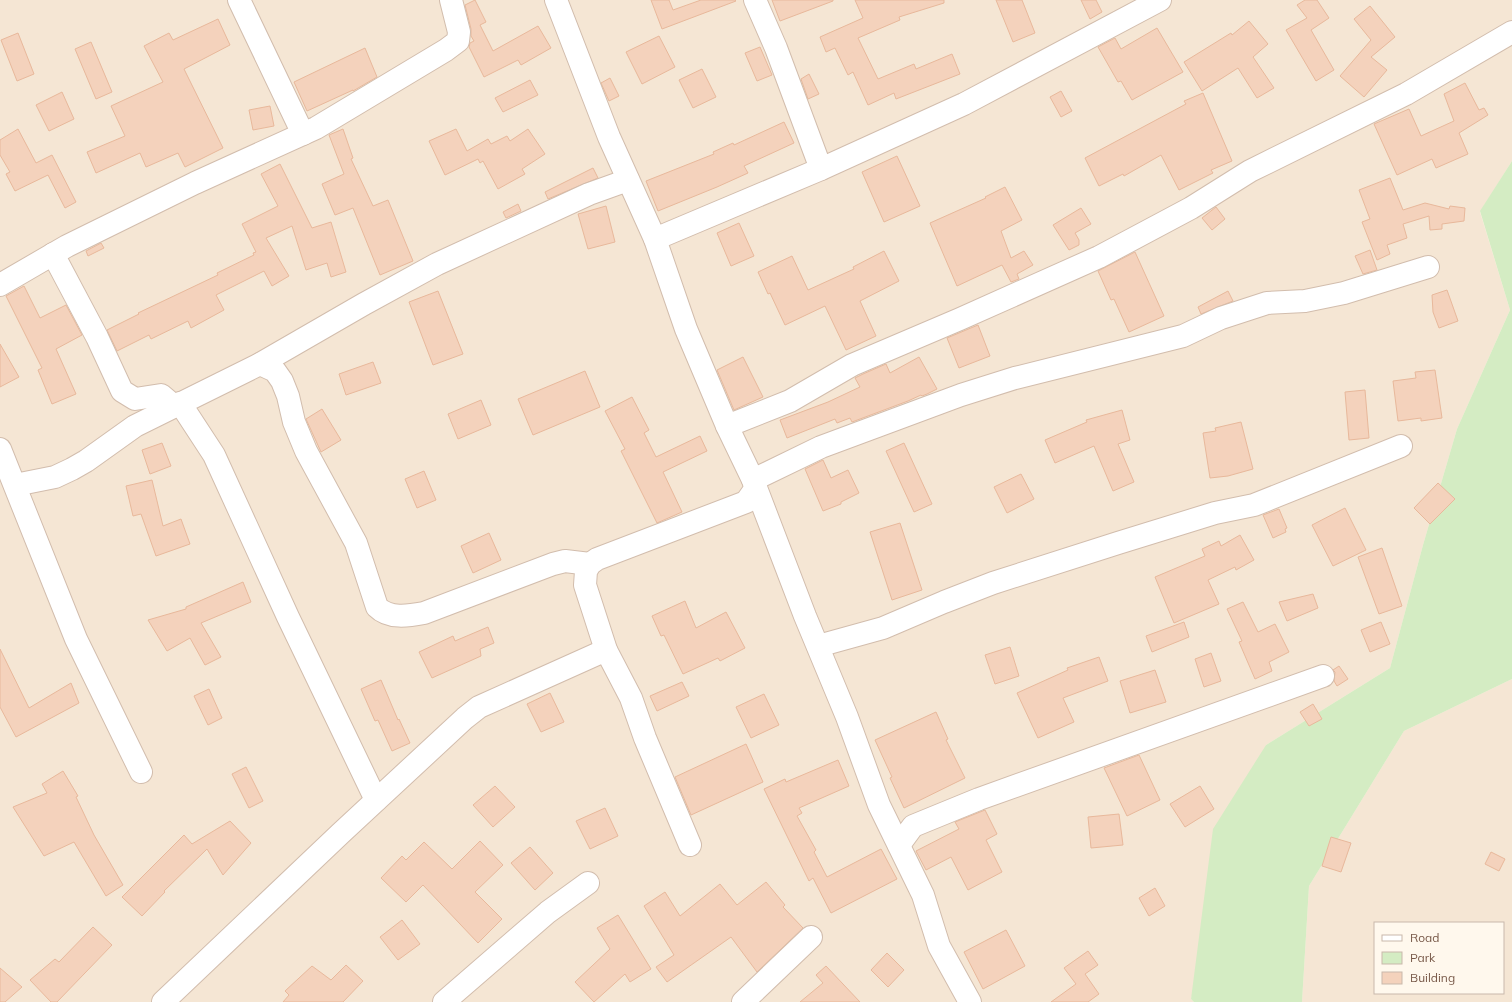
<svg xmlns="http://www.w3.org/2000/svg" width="1512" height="1002" viewBox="0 0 1512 1002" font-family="Mulish,sans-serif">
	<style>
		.residential { fill: #f5e6d4; fill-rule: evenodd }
		.green { fill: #d4ecc3 }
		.building { fill: #f4d2bc; stroke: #e8b89b }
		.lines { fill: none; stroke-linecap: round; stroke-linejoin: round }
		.minor-casing { stroke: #d2bdad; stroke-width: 24 }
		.minor { stroke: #fff; stroke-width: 22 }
	</style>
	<rect width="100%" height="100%" fill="#fdf4e6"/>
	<g class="residential">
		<polygon points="0,0 1512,0 1512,161 1480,212 1510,310 1457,429 1423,545 1390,668 1266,745 1191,999 1194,1002 0,1002"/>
		<path d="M 1512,679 L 1512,1002 L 1302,1002 L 1309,886 L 1404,731 ZM 1375,923 L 1503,923 L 1503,993 L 1375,993 Z"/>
	</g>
	<polygon class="green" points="1512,161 1512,679 1404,731 1309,886 1302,1002 1194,1002 1191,999 1213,829 1266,745 1390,668 1423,545 1457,429 1510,310 1480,211"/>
	<g class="building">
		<polygon points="475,0 486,22 480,25 493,51 538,26 551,48 521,65 518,60 484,77 469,47 470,43 474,41 471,36 471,29 465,5"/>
		<polygon points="651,0 669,0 673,10 701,0 735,0 736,1 662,29"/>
		<polygon points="772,0 833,0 833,1 780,21"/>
		<polygon points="855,0 944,0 944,3 899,17 900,20 858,38 878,79 914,64 916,69 952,54 960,74 896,99 894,93 868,105 853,72 848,75 835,48 826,52 820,37 863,18"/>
		<polygon points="996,0 1022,0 1035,33 1013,42"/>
		<polygon points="1081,0 1096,0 1102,12 1090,19"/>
		<polygon points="1305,0 1317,0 1329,18 1311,30 1334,70 1316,81 1286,30 1307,18 1297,5"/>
		<polygon points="1370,6 1395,37 1371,57 1387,70 1364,97 1340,76 1371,40 1354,19"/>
		<polygon points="218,19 230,45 184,69 223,148 185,167 178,153 146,167 140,153 96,173 87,152 125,136 111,106 163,82 144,46 169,33 173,40"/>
		<polygon points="1249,21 1268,44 1253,57 1274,88 1257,98 1238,68 1202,91 1184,62 1231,33 1232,35"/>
		<polygon points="1157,28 1183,72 1132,100 1121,81 1118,82 1098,47 1115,38 1121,49"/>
		<polygon points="18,33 34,74 17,81 1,40"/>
		<polygon points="659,36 675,67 642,84 626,52"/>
		<polygon points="91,42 112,92 96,99 75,49"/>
		<polygon points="760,47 772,75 757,81 745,53"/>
		<polygon points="365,48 377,77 353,91 353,90 307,111 294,82"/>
		<polygon points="702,69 716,97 693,108 679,80"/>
		<polygon points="809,74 819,94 808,99 801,79"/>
		<polygon points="610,78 619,96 609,101 601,83"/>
		<polygon points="530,80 538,95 503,112 495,98"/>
		<polygon points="1465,83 1479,110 1484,108 1488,115 1459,133 1468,154 1436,168 1432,159 1397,175 1374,124 1409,109 1421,136 1454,121 1444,94"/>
		<polygon points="1061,91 1072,111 1061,117 1050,97"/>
		<polygon points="62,92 74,119 49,131 36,105"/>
		<polygon points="1203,93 1232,161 1211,170 1213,173 1179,190 1161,155 1124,176 1123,174 1099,186 1085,158 1186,104 1184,101"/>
		<polygon points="270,106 274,126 253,130 249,110"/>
		<polygon points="784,122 794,143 744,166 748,173 717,187 658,211 646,181 714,154 713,152 733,143 734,145"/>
		<polygon points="18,129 36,163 52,155 76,202 65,208 48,175 15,191 6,174 10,172 0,155 0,140"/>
		<polygon points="343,129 353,158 351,159 373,206 388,200 413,261 380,275 353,208 335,215 322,184 344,174 329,135"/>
		<polygon points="456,129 467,151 488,139 491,144 507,136 510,141 528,129 545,154 522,169 525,174 498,189 483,161 480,163 478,159 445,175 429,141"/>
		<polygon points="897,156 920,206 884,222 862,172"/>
		<polygon points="280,164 312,228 331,222 346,272 331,277 327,263 306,270 292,226 266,238 289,276 272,286 264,271 216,295 224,310 191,328 188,321 151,339 149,335 117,351 107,330 139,314 138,313 218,275 217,273 254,255 253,253 256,252 242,224 278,206 261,174"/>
		<polygon points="593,168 598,178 548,199 545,192"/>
		<polygon points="1390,178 1403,210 1425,203 1449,209 1450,206 1465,208 1464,221 1442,224 1442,229 1430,230 1429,216 1403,224 1407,238 1387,245 1390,254 1377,260 1362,222 1370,219 1359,190"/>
		<polygon points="1005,187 1022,220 1001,231 1011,258 1024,251 1033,265 1017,274 1019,279 1011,282 1002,265 957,286 930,223 986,198 985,197"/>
		<polygon points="518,204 521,211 506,218 503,212"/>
		<polygon points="606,206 615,242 588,249 578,214"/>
		<polygon points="1216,207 1225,219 1212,230 1202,218"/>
		<polygon points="1081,208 1091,224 1075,233 1079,240 1079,245 1069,250 1053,225"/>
		<polygon points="739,223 754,256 731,266 717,233"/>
		<polygon points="101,243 104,248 88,256 86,251"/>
		<polygon points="1370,250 1377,270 1363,274 1355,256"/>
		<polygon points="884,251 899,281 860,301 876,336 846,350 825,306 785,325 770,293 768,294 758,272 792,256 808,290 854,269 853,267"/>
		<polygon points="1135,252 1164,316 1129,332 1114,299 1111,300 1098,271"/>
		<polygon points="24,286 40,318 66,305 82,335 56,349 76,394 52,404 38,370 42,368 6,296"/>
		<polygon points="1447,290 1458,321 1439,328 1433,312 1432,295"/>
		<polygon points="438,291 463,354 433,365 409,302"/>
		<polygon points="1228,291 1233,301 1201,314 1198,307"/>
		<polygon points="978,325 990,356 959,368 947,338"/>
		<polygon points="0,344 19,377 0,387"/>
		<polygon points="743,357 763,397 734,410 717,370"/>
		<polygon points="919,357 937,389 927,394 922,396 921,395 908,401 852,422 850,418 837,423 835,419 787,438 780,420 828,402 860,387 855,378 863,374 886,364 890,373"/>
		<polygon points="373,362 381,383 346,395 339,374"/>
		<polygon points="1435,370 1442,418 1421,421 1421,418 1398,421 1393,381 1416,378 1415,372"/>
		<polygon points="585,371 600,407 533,435 518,399"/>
		<polygon points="1365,390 1369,438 1349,440 1345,392"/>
		<polygon points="632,397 649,430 644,433 656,457 700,436 707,451 663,472 682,512 657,523 621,451 625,449 605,411"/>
		<polygon points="481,400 491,425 458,439 448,414"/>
		<polygon points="322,409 341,440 321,452 306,419"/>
		<polygon points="1122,410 1130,440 1118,444 1134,482 1113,491 1094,446 1055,463 1045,440 1087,422 1086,420"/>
		<polygon points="1241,422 1253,469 1228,476 1210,478 1203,433 1216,431 1215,428"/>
		<polygon points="162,443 171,466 150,474 142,450"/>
		<polygon points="904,443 932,504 914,512 886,451"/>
		<polygon points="823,460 831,478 848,470 859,493 841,502 841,504 823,511 805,469"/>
		<polygon points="424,471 436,500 417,508 405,479"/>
		<polygon points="1021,474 1034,499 1007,513 994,487"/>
		<polygon points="152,480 163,526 181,519 190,544 156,556 141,514 133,516 126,486"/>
		<polygon points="1438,483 1455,499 1430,524 1414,508"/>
		<polygon points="1345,508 1366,550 1333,566 1312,525"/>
		<polygon points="1279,509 1287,528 1285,529 1286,532 1273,538 1263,515"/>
		<polygon points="900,523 922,590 892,600 870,532"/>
		<polygon points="489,533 501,560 473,573 461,546"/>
		<polygon points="1240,535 1254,560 1236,570 1235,567 1208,580 1219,604 1174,623 1155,577 1205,556 1202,549 1219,541 1221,546"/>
		<polygon points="1382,548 1402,606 1379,614 1358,557"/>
		<polygon points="243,582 251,602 201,623 221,657 205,665 190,638 167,651 148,620 186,609 186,607"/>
		<polygon points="1313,594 1318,608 1287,621 1279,602"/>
		<polygon points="685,601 696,628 726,612 745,648 720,661 718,658 683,674 664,635 661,636 652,616"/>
		<polygon points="1243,602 1258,632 1275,624 1289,652 1269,662 1272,671 1255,679 1239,642 1242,641 1227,609"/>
		<polygon points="1184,622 1189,637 1152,652 1146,636"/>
		<polygon points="1381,622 1390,644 1370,652 1361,630"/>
		<polygon points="488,627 494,643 480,649 481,656 432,678 419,652 453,636 455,641"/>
		<polygon points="1010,647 1019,676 995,684 985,655"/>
		<polygon points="0,649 29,708 71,683 79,703 16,737 0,707"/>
		<polygon points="1211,653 1221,681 1204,687 1195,659"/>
		<polygon points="1099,657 1108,681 1063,698 1074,722 1038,738 1017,693 1068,670 1067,668"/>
		<polygon points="1339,666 1348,679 1337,686 1334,681 1335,672 1333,670"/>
		<polygon points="1155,670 1166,702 1130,713 1120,681"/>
		<polygon points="381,680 398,720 399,719 410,743 392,751 378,720 375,721 361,689"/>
		<polygon points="682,682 689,696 657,711 650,696"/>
		<polygon points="209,689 222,718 208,725 194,696"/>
		<polygon points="550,693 564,722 541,732 527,704"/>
		<polygon points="764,694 779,725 751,738 736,707"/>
		<polygon points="1313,704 1322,719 1309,726 1300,712"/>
		<polygon points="936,712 948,739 946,740 965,778 904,808 890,778 892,777 875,740"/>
		<polygon points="746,744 763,782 691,815 675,777"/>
		<polygon points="1139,755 1160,800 1127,816 1104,768"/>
		<polygon points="838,760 849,786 799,808 802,813 797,816 816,850 814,852 827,877 881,849 897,879 831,913 813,878 809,881 764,789 785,779 786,782"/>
		<polygon points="246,767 263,801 249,808 232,774"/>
		<polygon points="63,771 78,796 76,797 94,835 123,885 106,896 74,842 44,856 13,807 47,793 42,784"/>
		<polygon points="495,786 515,807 493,827 473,805"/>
		<polygon points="1200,786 1214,809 1185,827 1170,804"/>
		<polygon points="605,808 618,836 590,849 576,821"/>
		<polygon points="985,810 997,834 986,840 1002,872 968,890 951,857 926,870 916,851 959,829 955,822"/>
		<polygon points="1119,814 1123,845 1091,848 1088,817"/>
		<polygon points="230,821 251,843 223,875 207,849 164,891 165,892 142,916 122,897 184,835 192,844"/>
		<polygon points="1331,837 1351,843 1341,872 1322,866"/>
		<polygon points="480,841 503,865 475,892 502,919 478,943 423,885 406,902 381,878 402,856 406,860 424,842 452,869"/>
		<polygon points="530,847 553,873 535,890 511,863"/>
		<polygon points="1491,852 1505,859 1499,871 1485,864"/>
		<polygon points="766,882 785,905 783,907 803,928 757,972 731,937 667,982 656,967 674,955 644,906 665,892 680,916 720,884 737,905"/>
		<polygon points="1155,888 1165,906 1149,916 1139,898"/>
		<polygon points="618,915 651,969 630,982 625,974 594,1002 575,982 610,949 597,928"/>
		<polygon points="402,920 420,944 398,960 380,937"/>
		<polygon points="93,927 112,945 57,1002 51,1002 30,980 55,959 59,962"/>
		<polygon points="1006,930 1025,966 983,989 964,952"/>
		<polygon points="1088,951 1098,965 1085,974 1099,994 1088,1002 1051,1002 1076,984 1064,968"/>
		<polygon points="887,953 904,970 888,987 871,970"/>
		<polygon points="346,965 363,981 343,1002 283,1002 289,995 285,991 312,966 331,980"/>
		<polygon points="826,966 860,1002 800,1002 823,983 816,975"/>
		<polygon points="0,968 22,987 5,1002 0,1002"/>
	</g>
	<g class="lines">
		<defs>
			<g id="minor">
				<polyline points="239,0 303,134"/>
				<polyline points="556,0 609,137 655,239 686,329 727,426 753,480 805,616 847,717 879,805 923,895 939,946 970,1002"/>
				<polyline points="755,0 776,48 821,169"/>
				<polyline points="655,239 821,169 964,104 1160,0"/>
				<polyline points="53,254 97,337 122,391 135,399 161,395 174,406"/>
				<polyline points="0,285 67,246 195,183 316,128 446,50 458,41 459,32 451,0"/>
				<path d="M 260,364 L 275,371 L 282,381 L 288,396 L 294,422 L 306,451 L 356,543 L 377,607 C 389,619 408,616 424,613 L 553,564 L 565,561 L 590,564"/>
				<polyline points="180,403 214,455 288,617 376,800"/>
				<polyline points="727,426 790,401 852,365 960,319 1099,257 1191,208 1250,171 1406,94 1512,32"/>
				<polyline points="0,449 76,639 141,772"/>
				<polyline points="753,480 821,447 961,395 1015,378 1183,336 1221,318 1267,303 1305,301 1344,293 1428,267"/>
				<polyline points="15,485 55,477 72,469 86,461 135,426 260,364 364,304 437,264 589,194 628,180"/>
				<polyline points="818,646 883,628 944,602 993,583 1118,543 1215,513 1254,505 1401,446"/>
				<polyline points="690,845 645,738 631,698 606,650 585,585 586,571 590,564 597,559 746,502 756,488"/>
				<polyline points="899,845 913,826 979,799 1323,676"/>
				<polyline points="163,1002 341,833 465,718 479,707 606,650"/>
				<polyline points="444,1002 548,912 588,883"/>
				<polyline points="743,1002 811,937"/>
			</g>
		</defs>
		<use href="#minor" class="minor-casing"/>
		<use href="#minor" class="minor"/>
	</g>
	<rect x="1374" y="922" width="130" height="72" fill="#fff8ed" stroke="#c9b8ab"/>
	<rect x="1382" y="935" width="20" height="6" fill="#ffffff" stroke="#c9b8ab"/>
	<text x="1410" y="942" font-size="12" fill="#785949">Road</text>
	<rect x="1382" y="952" width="20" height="12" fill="#d4ecc3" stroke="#c9b8ab"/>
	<text x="1410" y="962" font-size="12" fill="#785949">Park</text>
	<rect x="1382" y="972" width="20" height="12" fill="#f4d2bc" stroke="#c9b8ab"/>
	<text x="1410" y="982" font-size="12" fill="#785949">Building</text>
</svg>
